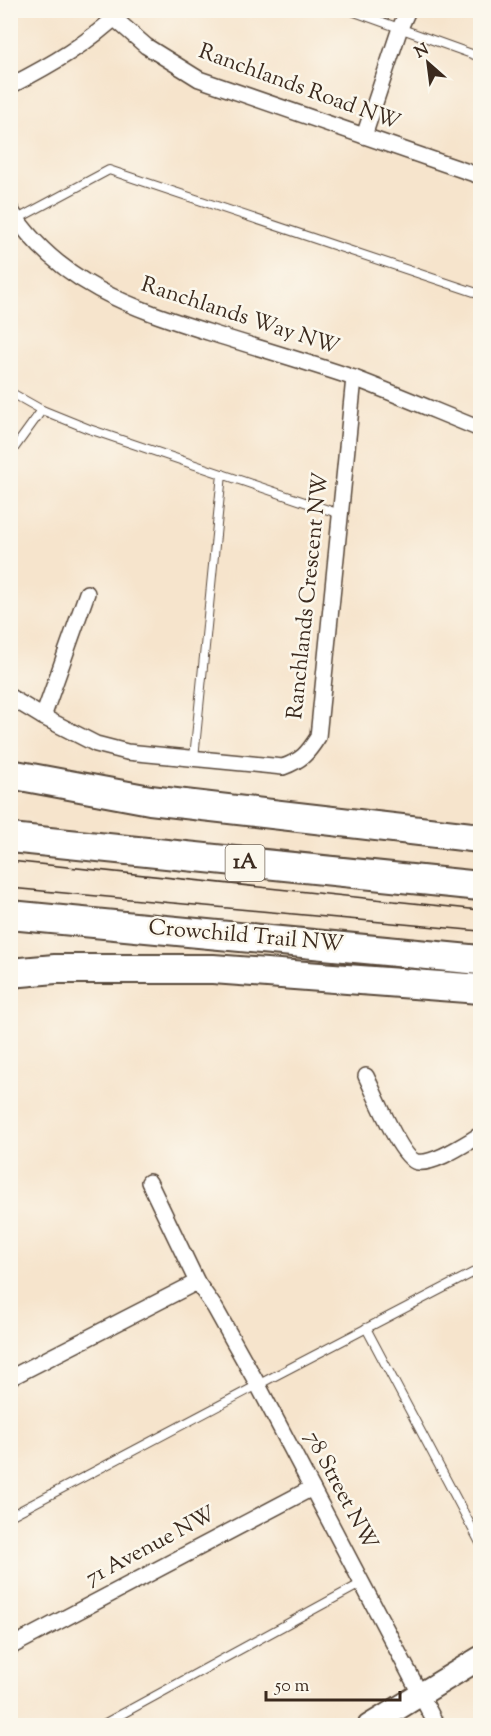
<svg xmlns="http://www.w3.org/2000/svg" width="491" height="1736" viewBox="0 0 491 1736" font-family="'Sorts Mill Goudy',serif">
	<style>
		.lines { fill: none; stroke-linecap: round; stroke-linejoin: round }
		.lane-casing { stroke: #574638; stroke-width: 10 }
		.street-casing { stroke: #574638; stroke-width: 18 }
		.secondary-casing { stroke: #574638; stroke-width: 26 }
		.highway-casing { stroke: #574638; stroke-width: 32 }
		.lane { stroke: #fff; stroke-width: 8 }
		.street { stroke: #fff; stroke-width: 15 }
		.secondary { stroke: #fff; stroke-width: 22 }
		.highway { stroke: #fff; stroke-width: 28 }
		.tram { stroke: #3b2a1e; stroke-width: 1.5 }
		.labels { text-anchor: middle; dominant-baseline: central; stroke-width: 5; stroke-linejoin: round; paint-order: stroke }
		.shield { fill: #fbf7ec; stroke: #75685c; stroke-width: 1.5 }
		.shield-label { font-size: 21px; font-weight: bold; fill: #3b2a1e }
		.street-label { font-size: 22px; fill: #3b2a1e; stroke: #fbf7ec }
	</style>
	<rect width="100%" height="100%" fill="#fbf7ec"/>
	<filter id="ink" filterUnits="userSpaceOnUse"><feTurbulence type="fractalNoise" baseFrequency=".0167" numOctaves="2"/><feDisplacementMap in="SourceGraphic" scale="12" xChannelSelector="R" yChannelSelector="G"/><feConvolveMatrix kernelMatrix="1 2 1 2 8 2 1 2 1" color-interpolation-filters="sRGB"/></filter>
	<filter id="wash" filterUnits="userSpaceOnUse"><feTurbulence type="fractalNoise" baseFrequency=".008" numOctaves="4" result="noise"/><feDisplacementMap in="SourceGraphic" scale="24" xChannelSelector="R" yChannelSelector="G"/><feGaussianBlur stdDeviation="1.35" result="paint"/><feColorMatrix in="noise" values="0 0 0 0 0 0 0 0 0 0 0 0 0 0 0 0 0 1.4 0 .05"/><feComposite in="paint" operator="in"/></filter>
	<g filter="url(#wash)">
		<rect width="100%" height="100%" fill="#f6e4cc"/>
	</g>
	<g filter="url(#ink)">
		<g class="lines">
			<defs>
				<g id="lane">
					<polyline points="349,10 480,57"/>
					<polyline points="10,223 109,170 480,294"/>
					<polyline points="10,392 42,410 89,429 340,514"/>
					<polyline points="10,454 42,410"/>
					<polyline points="194,758 222,474"/>
					<polyline points="366,1328 480,1543"/>
					<polyline points="10,1516 269,1379 480,1269"/>
					<polyline points="100,1726 362,1583"/>
				</g>
				<g id="street">
					<polyline points="114,18 146,46 199,79 480,176"/>
					<path d="M 10,86 C 51,65 89,43 122,11"/>
					<polyline points="364,136 400,28 408,10"/>
					<path d="M 10,209 C 57,283 132,308 211,333 C 258,348 307,362 354,378 C 396,394 438,412 480,429"/>
					<path d="M 10,697 L 43,717 L 96,744 L 127,752 L 283,767 C 302,760 307,754 318,737 L 354,378"/>
					<polyline points="43,717 87,593"/>
					<path d="M 366,1076 C 374,1092 401,1159 417,1162 C 434,1165 466,1143 480,1135"/>
					<polyline points="149,1182 197,1282 215,1308 258,1385 437,1726"/>
					<polyline points="10,1378 197,1282"/>
					<polyline points="10,1647 312,1488"/>
				</g>
				<polyline id="secondary" points="369,1726 480,1658"/>
				<g id="highway">
					<polyline points="10,774 150,800 480,838"/>
					<polyline points="10,838 480,886"/>
					<polyline points="10,915 480,960"/>
					<polyline points="10,973 55,969 213,969 480,989"/>
				</g>
			</defs>
			<use href="#lane" class="lane-casing"/>
			<use href="#street" class="street-casing"/>
			<use href="#secondary" class="secondary-casing"/>
			<use href="#highway" class="highway-casing"/>
			<use href="#lane" class="lane"/>
			<use href="#street" class="street"/>
			<use href="#secondary" class="secondary"/>
			<use href="#highway" class="highway"/>
			<g class="tram">
				<polyline points="10,861 480,910"/>
				<polyline points="10,888 480,931"/>
			</g>
		</g>
	</g>
	<g class="labels">
		<rect class="shield" x="225.5" y="845" width="39" height="36" rx="4.5"/>
		<g class="shield-label">
			<text x="245" y="863">1A</text>
		</g>
		<g class="street-label">
			<text transform="translate(299 88) rotate(20)">Ranchlands Road NW</text>
			<text transform="translate(240 317) rotate(18)">Ranchlands Way NW</text>
			<text transform="translate(309 596) rotate(-84)">Ranchlands Crescent NW</text>
			<text transform="translate(246 937) rotate(5)">Crowchild Trail NW</text>
			<text transform="translate(340 1491) rotate(62)">78 Street NW</text>
			<text transform="translate(151 1547) rotate(-28)">71 Avenue NW</text>
		</g>
	</g>
	<rect width="491" height="1736" fill="none" stroke="#fbf7ec" stroke-width="36"/>
	<g transform="translate(428 63) rotate(332)" stroke="#fbf7ec" stroke-width="4.5" paint-order="stroke">
	<path d="M0-4.5L10 22L0 15L-10 22Z" fill="#3b2a1e"/>
	<text y="-9" font-size="16" font-weight="bold" text-anchor="middle" fill="#3b2a1e">N</text>
	</g>
	<path d="M266 1691v9h134v-9" fill="none" stroke="#3b2a1e" stroke-width="3"/>
	<text x="275" y="1691" font-size="18" fill="#3b2a1e" stroke="#fbf7ec" stroke-width="4.5" paint-order="stroke">50 m</text>
</svg>
